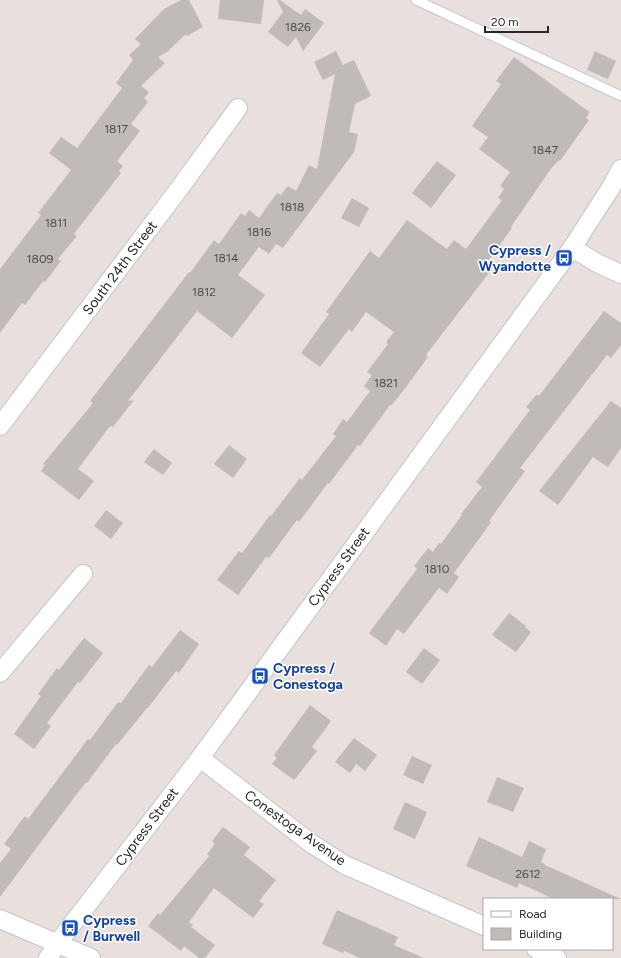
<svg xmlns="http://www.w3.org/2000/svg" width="621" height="958" viewBox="0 0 621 958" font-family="Figtree,sans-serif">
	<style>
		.building { fill: #c1bbb7 }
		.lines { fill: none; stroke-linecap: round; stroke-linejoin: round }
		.service-casing { stroke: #c0c6cd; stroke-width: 11 }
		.minor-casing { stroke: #c0c6cd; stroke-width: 20 }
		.service { stroke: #fff; stroke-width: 9 }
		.minor { stroke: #fff; stroke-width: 18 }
		.labels { text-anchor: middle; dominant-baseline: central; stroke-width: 3; stroke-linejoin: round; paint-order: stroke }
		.number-label { font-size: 12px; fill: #4e4d4c }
		.transit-label { font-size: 14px; font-weight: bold; fill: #164399; stroke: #fff; text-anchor: start }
		.street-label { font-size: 14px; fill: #282828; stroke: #fff }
	</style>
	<rect width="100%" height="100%" fill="#e9dfdc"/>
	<g class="building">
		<polygon points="181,0 189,0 203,27 187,36 186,34 167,52 158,57 165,63 141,86 149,92 144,98 148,102 131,124 140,131 117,161 123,166 119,171 121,173 74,234 77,236 58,259 61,261 45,282 43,281 25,305 22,303 0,333 0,269 41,215 38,213 71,170 49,153 61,137 77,148 122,88 116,83 133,60 129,55 141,44 135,39 164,9"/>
		<polygon points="220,0 264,0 261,24 218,19"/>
		<polygon points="277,0 280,0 301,15 305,9 324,23 303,51 296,37 288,47 268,32 283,12"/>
		<polygon points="336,51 343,65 354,60 371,96 355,104 349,132 358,134 354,152 283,248 276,244 269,254 259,247 238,275 265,295 232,338 197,311 128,401 134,400 113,427 110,426 78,469 94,481 79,500 41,471 45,465 43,464 93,403 90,401 189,272 190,273 214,240 219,244 241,213 245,216 249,210 259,218 277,193 281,195 288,186 296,191 309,165 317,169 335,74 323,80 314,62"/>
		<polygon points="595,51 616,61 608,79 587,70"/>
		<polygon points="514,57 588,111 590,112 586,118 589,120 560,161 559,160 550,170 511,227 512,228 486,264 492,269 426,355 428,357 403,391 391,406 390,405 360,446 358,445 329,484 328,483 299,522 297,520 269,558 266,557 238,595 217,580 239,551 242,553 270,515 271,516 300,478 302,480 336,436 333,434 343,419 347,422 370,391 364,386 372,375 367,372 388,344 386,342 394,332 366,312 352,332 349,329 320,367 301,353 329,314 326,312 370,251 379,258 407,220 447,249 454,240 466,249 502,200 498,198 504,189 500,186 510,172 479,149 488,137 472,126 501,84 496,81"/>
		<polygon points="437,161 456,175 431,208 412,193"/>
		<polygon points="352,198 369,208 359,227 341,218"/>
		<polygon points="604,311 621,323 621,345 611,358 607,355 520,468 525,471 489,521 491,522 479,539 454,573 459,577 447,594 439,588 404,634 397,629 386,646 369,633 417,569 414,566 428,548 433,552 439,543 441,544 462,515 461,514 482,487 476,482 530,410 526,407 537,394 539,396"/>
		<polygon points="611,401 621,408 621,448 608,467 593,457 558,505 539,491"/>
		<polygon points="229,445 247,459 233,478 214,464"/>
		<polygon points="154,449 172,463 163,475 144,462"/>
		<polygon points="106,510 123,523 111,539 94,526"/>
		<polygon points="509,613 526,626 525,627 531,632 516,652 492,635"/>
		<polygon points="180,630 199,644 179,673 176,671 148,708 147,708 117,745 116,744 87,783 86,782 58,819 0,897 0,863 11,849 4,844 25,816 28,819 88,739 90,740 118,702 121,703 149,665 152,667"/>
		<polygon points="84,638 103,653 80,683 78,682 47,723 51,726 34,749 14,734 41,696 38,694 57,668 59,670"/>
		<polygon points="424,648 440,660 422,684 406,672"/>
		<polygon points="310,705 331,721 312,747 317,751 294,780 272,764 277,758 274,755"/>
		<polygon points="354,738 377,755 365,771 356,764 350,773 335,762"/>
		<polygon points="412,756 432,765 423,784 403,775"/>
		<polygon points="497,777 524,788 513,812 487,802"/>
		<polygon points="405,802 427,812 415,839 393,829"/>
		<polygon points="223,827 250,847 244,855 276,880 259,901 264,904 253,918 214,888 189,922 193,925 191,927 215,945 205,958 199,958 184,946 181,951 148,926 158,913 160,915 209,856 207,854 215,844 212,841"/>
		<polygon points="479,837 522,857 529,841 546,849 541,862 545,864 545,865 621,899 554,899 519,883 517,888 466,866"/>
		<polygon points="337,910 398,937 394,945 424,958 360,958 344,951 343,953 322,944"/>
	</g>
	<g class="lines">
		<defs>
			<polyline id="service" points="416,0 621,96"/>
			<g id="minor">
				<polyline points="572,248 599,264 621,274"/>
				<polyline points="0,426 176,193 238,108"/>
				<polyline points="0,673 83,574"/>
				<polyline points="200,758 312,844 345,865 484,926"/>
				<polyline points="0,919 91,958"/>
				<polyline points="536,949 557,958"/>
				<polyline points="48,958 57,944 200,758 572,248 610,189 621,169"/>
			</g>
		</defs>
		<use href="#service" class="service-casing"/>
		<use href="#minor" class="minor-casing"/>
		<use href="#service" class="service"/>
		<use href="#minor" class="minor"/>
	</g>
	<defs>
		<symbol id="bus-square" viewBox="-11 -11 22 22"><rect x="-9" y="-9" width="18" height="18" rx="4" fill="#1a4fb4" stroke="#fff"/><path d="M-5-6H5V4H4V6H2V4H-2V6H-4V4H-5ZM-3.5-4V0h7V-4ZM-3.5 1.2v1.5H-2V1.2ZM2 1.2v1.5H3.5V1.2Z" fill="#fff"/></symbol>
	</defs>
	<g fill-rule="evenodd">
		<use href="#bus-square" x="554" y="248" width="20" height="20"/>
		<use href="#bus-square" x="250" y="666" width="20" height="20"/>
		<use href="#bus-square" x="60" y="918" width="20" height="20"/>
	</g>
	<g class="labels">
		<g class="number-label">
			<text x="298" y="27">1826</text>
			<text x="116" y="129">1817</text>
			<text x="545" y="150">1847</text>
			<text x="292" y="207">1818</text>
			<text x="56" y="223">1811</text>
			<text x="259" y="232">1816</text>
			<text x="226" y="258">1814</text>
			<text x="40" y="259">1809</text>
			<text x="204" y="292">1812</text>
			<text x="386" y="383">1821</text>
			<text x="437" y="569">1810</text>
			<text x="528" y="874">2612</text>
		</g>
		<g class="transit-label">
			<text x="551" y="250" text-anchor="end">Cypress /<tspan x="551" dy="16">Wyandotte</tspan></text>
			<text x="273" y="668">Cypress /<tspan x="273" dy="16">Conestoga</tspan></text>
			<text x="83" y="920">Cypress<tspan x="83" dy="16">/ Burwell</tspan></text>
		</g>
		<g class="street-label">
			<text transform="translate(120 268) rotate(-53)">South 24th Street</text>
			<text transform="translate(339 567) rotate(-54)">Cypress Street</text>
			<text transform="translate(147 827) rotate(-53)">Cypress Street</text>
			<text transform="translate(295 828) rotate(35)">Conestoga Avenue</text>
		</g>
	</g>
	<rect x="483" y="898" width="130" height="52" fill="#ffffff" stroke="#a9a9a9"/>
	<rect x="491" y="911" width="20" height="6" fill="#ffffff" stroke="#a9a9a9"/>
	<text x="519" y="918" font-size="12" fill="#282828">Road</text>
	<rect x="491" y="928" width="20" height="12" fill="#c1bbb7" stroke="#a9a9a9"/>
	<text x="519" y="938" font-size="12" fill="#282828">Building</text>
	<path d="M485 26v6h63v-6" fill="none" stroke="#282828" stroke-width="2"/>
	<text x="491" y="26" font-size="12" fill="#282828" stroke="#ffffff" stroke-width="3" paint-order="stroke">20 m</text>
</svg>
